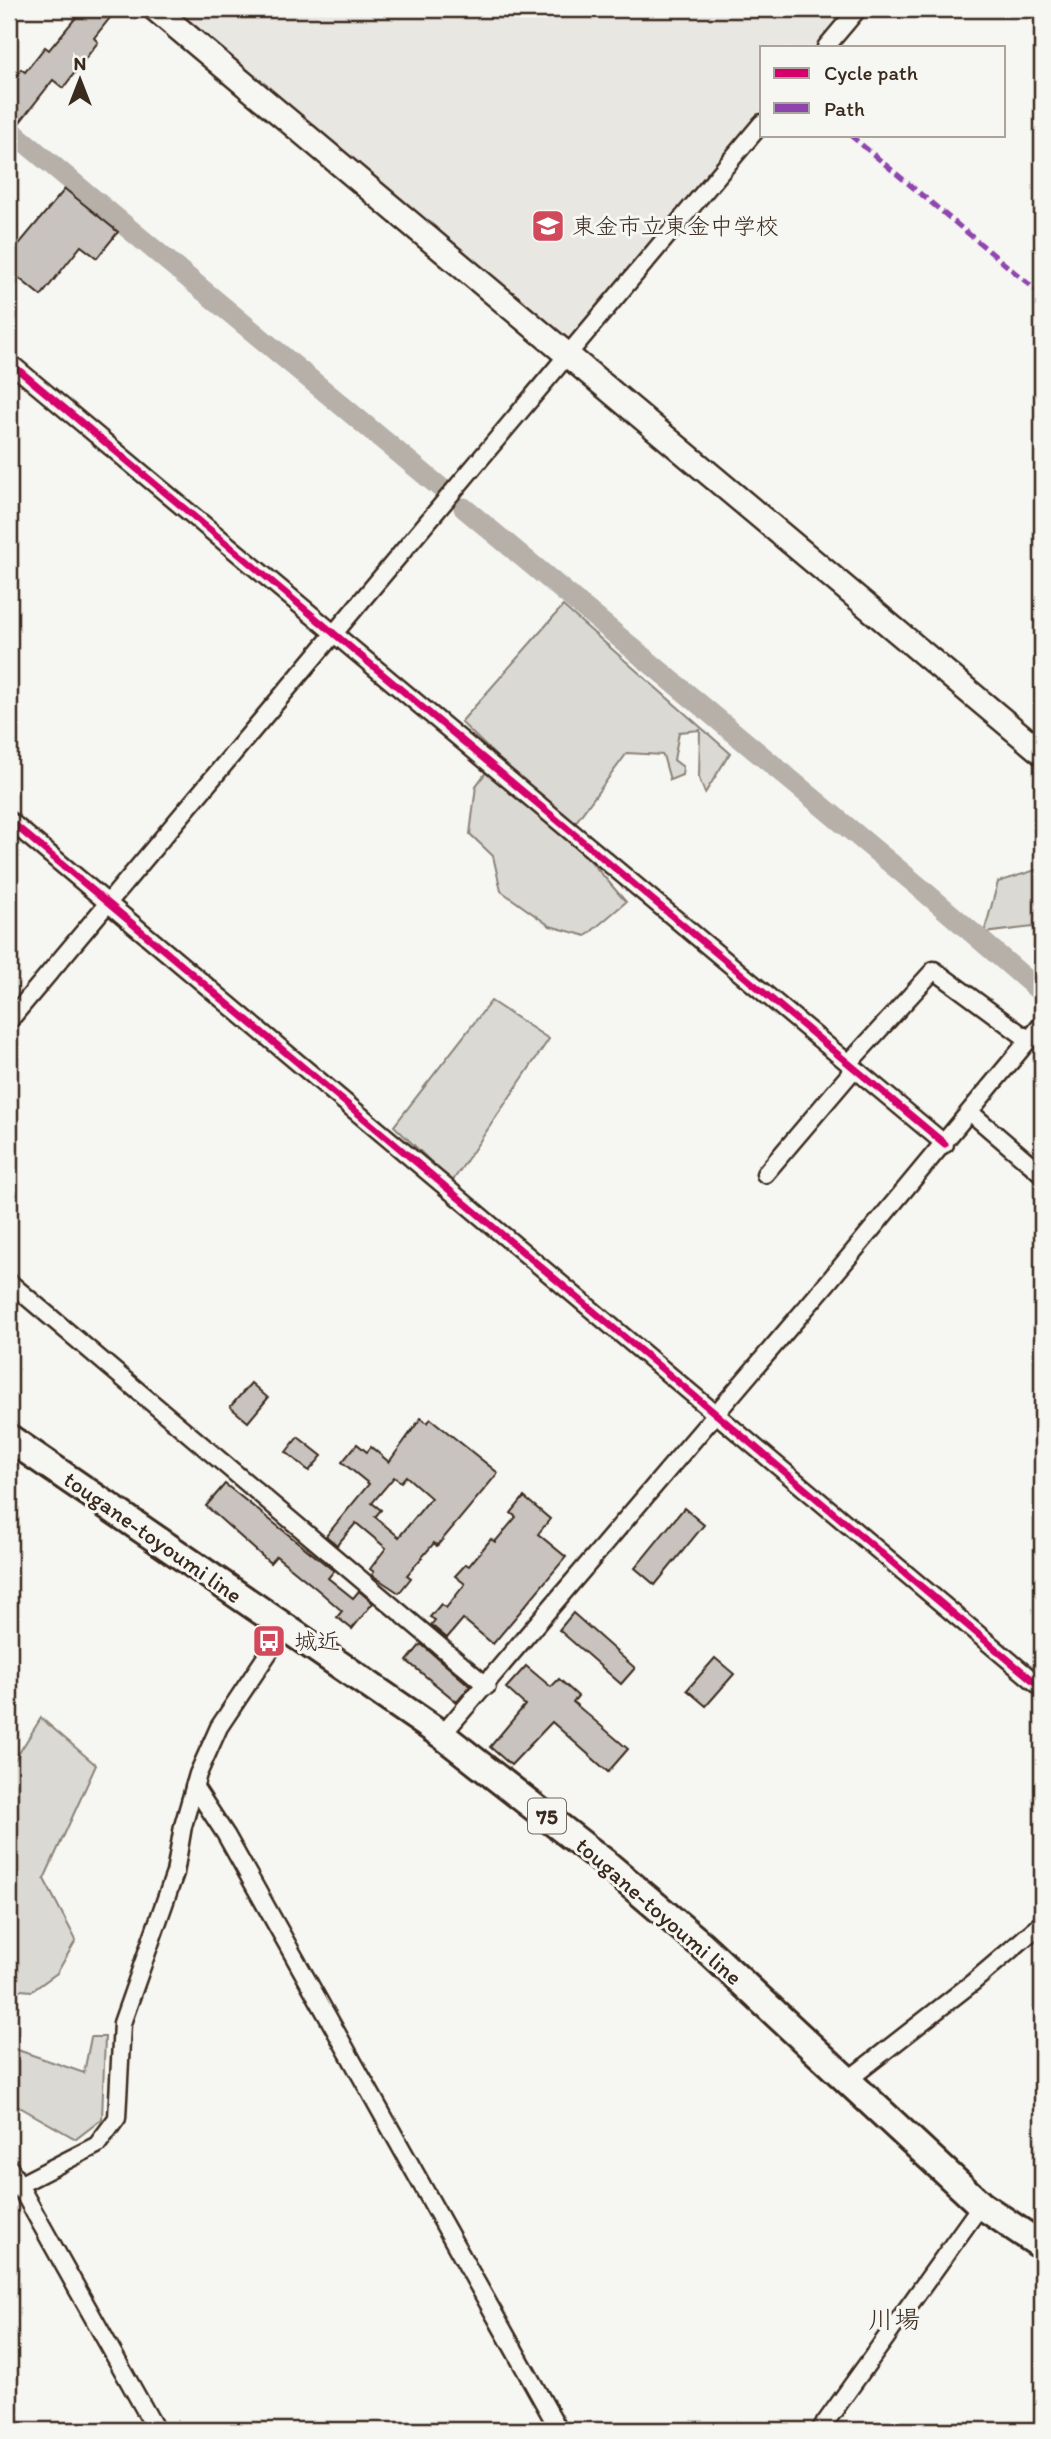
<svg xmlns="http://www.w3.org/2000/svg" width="1051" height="2439" viewBox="0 0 1051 2439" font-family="Itim,'Klee One',sans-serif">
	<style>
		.built { fill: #e8e7e2 }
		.green { fill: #dad9d3; stroke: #8a8278; stroke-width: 2 }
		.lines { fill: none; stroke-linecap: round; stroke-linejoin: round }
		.canal { stroke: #b6b0a9; stroke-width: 21 }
		.building { fill: #c8c3be; stroke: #3b2a1e; stroke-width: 2; fill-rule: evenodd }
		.street-casing { stroke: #3b2a1e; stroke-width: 21 }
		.secondary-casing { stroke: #3b2a1e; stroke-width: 28 }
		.primary-casing { stroke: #3b2a1e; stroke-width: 32 }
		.street { stroke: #f6f6f2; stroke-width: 16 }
		.secondary { stroke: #f6f6f2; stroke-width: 23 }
		.primary { stroke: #f6f6f2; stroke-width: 26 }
		.quiet { stroke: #8e44ad; stroke-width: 5; stroke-dasharray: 10 5; stroke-linecap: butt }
		.cycleway-casing { stroke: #f6f6f2; stroke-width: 11 }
		.cycleway { stroke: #d6006c; stroke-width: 7 }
		.labels { text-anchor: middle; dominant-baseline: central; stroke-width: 6; stroke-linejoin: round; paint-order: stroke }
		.shield { fill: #f6f6f2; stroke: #73675e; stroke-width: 2 }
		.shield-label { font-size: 21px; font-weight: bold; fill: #3b2a1e }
		.poi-label { font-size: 23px; fill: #3b2a1e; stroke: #f6f6f2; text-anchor: start }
		.street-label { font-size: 23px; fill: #3b2a1e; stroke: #f6f6f2 }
		.quarter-label { font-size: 26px; fill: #3b2a1e; stroke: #f6f6f2 }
	</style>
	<rect width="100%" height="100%" fill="#f6f6f2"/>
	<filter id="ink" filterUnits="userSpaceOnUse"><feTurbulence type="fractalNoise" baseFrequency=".0143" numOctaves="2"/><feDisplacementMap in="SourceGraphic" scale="14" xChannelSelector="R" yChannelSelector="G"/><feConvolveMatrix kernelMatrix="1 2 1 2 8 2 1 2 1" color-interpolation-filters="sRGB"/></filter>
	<g filter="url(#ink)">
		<polygon class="built" points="171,9 848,9 815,47 762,47 762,111 569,341"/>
		<g class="green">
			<polygon points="563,606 730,753 705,793 699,778 700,730 679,732 674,760 683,767 682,775 670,780 663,755 627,753 567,834 626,902 586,936 550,926 501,891 493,856 470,834 476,786 497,757 461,722"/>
			<polygon points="1042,868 1042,938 1033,927 984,933 998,882"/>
			<polygon points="491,1001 549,1039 452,1182 394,1126"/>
			<polygon points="41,1718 96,1765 44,1879 76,1940 57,1973 32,1991 9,1989 9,1769"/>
			<polygon points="91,2037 105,2037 102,2119 76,2139 9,2101 9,2047 84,2073"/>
		</g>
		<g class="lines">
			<g class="canal">
				<polyline points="9,129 441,488"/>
				<polyline points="464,508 918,886 1042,993"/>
			</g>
		</g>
		<g class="building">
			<polygon points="83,9 117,9 94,38 98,42 63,88 53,80 9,136 9,85 21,69 25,72 45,47 49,50"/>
			<polygon points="65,189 118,232 97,258 81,246 41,296 9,270 9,256"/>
			<polygon points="251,1383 268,1398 248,1422 230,1407"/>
			<path d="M 421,1418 L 427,1423 L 431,1419 L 498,1473 L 437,1546 L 434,1543 L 407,1575 L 411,1578 L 399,1593 L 372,1575 L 374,1572 L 370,1569 L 386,1548 L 356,1523 L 337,1545 L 326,1536 L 369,1484 L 342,1462 L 357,1444 L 367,1452 L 371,1447 L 389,1462 ZM 406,1476 L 431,1498 L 399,1537 L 375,1517 L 381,1510 L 372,1503 L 394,1477 L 401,1482 Z"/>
			<polygon points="298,1437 322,1456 309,1471 286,1452"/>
			<polygon points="225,1484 334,1571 328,1578 353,1598 359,1591 373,1603 352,1629 337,1617 342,1611 318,1590 276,1556 270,1563 206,1506"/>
			<polygon points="524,1497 550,1519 538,1534 566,1557 493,1644 463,1619 447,1638 431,1625 435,1620 430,1617 441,1604 446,1608 465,1584 455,1576 466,1564 469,1566 491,1539 495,1542 516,1517 511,1513"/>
			<polygon points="684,1508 704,1525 655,1585 635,1568"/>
			<polygon points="573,1613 635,1668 621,1684 559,1630"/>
			<polygon points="421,1644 470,1686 457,1702 407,1661"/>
			<polygon points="715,1658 734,1674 706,1706 687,1690"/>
			<polygon points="526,1666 551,1687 559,1679 578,1696 573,1702 628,1749 608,1772 552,1722 511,1765 490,1747 525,1705 506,1688"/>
		</g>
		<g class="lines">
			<defs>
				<g id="street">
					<polyline points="826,47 858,9"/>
					<polyline points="9,362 945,1144"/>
					<polyline points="9,820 1042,1688"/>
					<polyline points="9,1021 762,123"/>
					<polyline points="849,1063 934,970 1029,1040"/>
					<polyline points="971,1113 1042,1174"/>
					<polyline points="765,1174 855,1068"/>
					<polyline points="9,1282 487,1686"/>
					<polyline points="442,1735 829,1281 1042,1024"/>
					<polyline points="194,1786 226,1835 559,2430"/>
					<polyline points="848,2080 972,1983 1042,1923"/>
					<polyline points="9,2167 156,2430"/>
					<polyline points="9,2190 97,2145 117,2118 122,2023 175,1873 183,1826 198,1774 219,1727 285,1628"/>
					<polyline points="820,2430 981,2205"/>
				</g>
				<polyline id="secondary" points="155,9 1042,753"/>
				<polyline id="primary" points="9,1438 442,1735 603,1861 702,1945 981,2205 1042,2246"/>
			</defs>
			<use href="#street" class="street-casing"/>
			<use href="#secondary" class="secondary-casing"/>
			<use href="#primary" class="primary-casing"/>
			<use href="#street" class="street"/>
			<use href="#secondary" class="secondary"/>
			<use href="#primary" class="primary"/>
			<polyline class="quiet" points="850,135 1042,295"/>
			<defs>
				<g id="cycleway">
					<polyline points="9,362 945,1144"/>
					<polyline points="9,820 1042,1688"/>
				</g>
			</defs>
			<use href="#cycleway" class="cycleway-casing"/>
			<use href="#cycleway" class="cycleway"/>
		</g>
	</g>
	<defs>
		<symbol id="school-square" viewBox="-11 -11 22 22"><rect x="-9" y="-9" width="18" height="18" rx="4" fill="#d1495b" stroke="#f6f6f2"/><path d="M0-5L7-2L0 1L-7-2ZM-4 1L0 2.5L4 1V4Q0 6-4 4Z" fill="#fff"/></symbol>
		<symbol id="bus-square" viewBox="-11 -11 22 22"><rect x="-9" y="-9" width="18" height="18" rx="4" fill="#d1495b" stroke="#f6f6f2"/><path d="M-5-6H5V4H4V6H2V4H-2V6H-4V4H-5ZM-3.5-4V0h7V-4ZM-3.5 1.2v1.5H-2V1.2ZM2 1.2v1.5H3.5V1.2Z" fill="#fff"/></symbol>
	</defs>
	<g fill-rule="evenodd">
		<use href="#school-square" x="529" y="207" width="38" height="38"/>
		<use href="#bus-square" x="250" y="1622" width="38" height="38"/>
	</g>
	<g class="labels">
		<rect class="shield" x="528" y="1798.5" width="38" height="35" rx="5"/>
		<g class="shield-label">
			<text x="547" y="1816">75</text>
		</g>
		<g class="poi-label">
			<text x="572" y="226">東金市立東金中学校</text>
			<text x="294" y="1641">城近</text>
		</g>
		<g class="street-label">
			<text transform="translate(153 1537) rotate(35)">tougane-toyoumi line</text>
			<text transform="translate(659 1911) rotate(41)">tougane-toyoumi line</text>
		</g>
		<g class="quarter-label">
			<text x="894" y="2319">川場</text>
		</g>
	</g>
	<rect width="1051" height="2439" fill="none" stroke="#f6f6f2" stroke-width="35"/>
	<rect x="18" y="18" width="1016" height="2404" fill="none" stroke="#3b2a1e" stroke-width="2.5" filter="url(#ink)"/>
	<rect x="760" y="46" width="245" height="91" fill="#f6f6f2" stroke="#aba49d" stroke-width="2"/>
	<rect x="774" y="68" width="35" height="10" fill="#d6006c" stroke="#aba49d" stroke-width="2"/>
	<text x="824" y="80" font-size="21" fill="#3b2a1e">Cycle path</text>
	<rect x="774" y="103" width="35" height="10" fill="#8e44ad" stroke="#aba49d" stroke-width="2"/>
	<text x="824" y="116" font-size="21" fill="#3b2a1e">Path</text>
	<g transform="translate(80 80)" stroke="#f6f6f2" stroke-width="5" paint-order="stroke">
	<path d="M0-5L12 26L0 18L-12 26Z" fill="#3b2a1e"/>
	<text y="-10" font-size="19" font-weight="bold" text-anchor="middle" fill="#3b2a1e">N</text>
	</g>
</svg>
